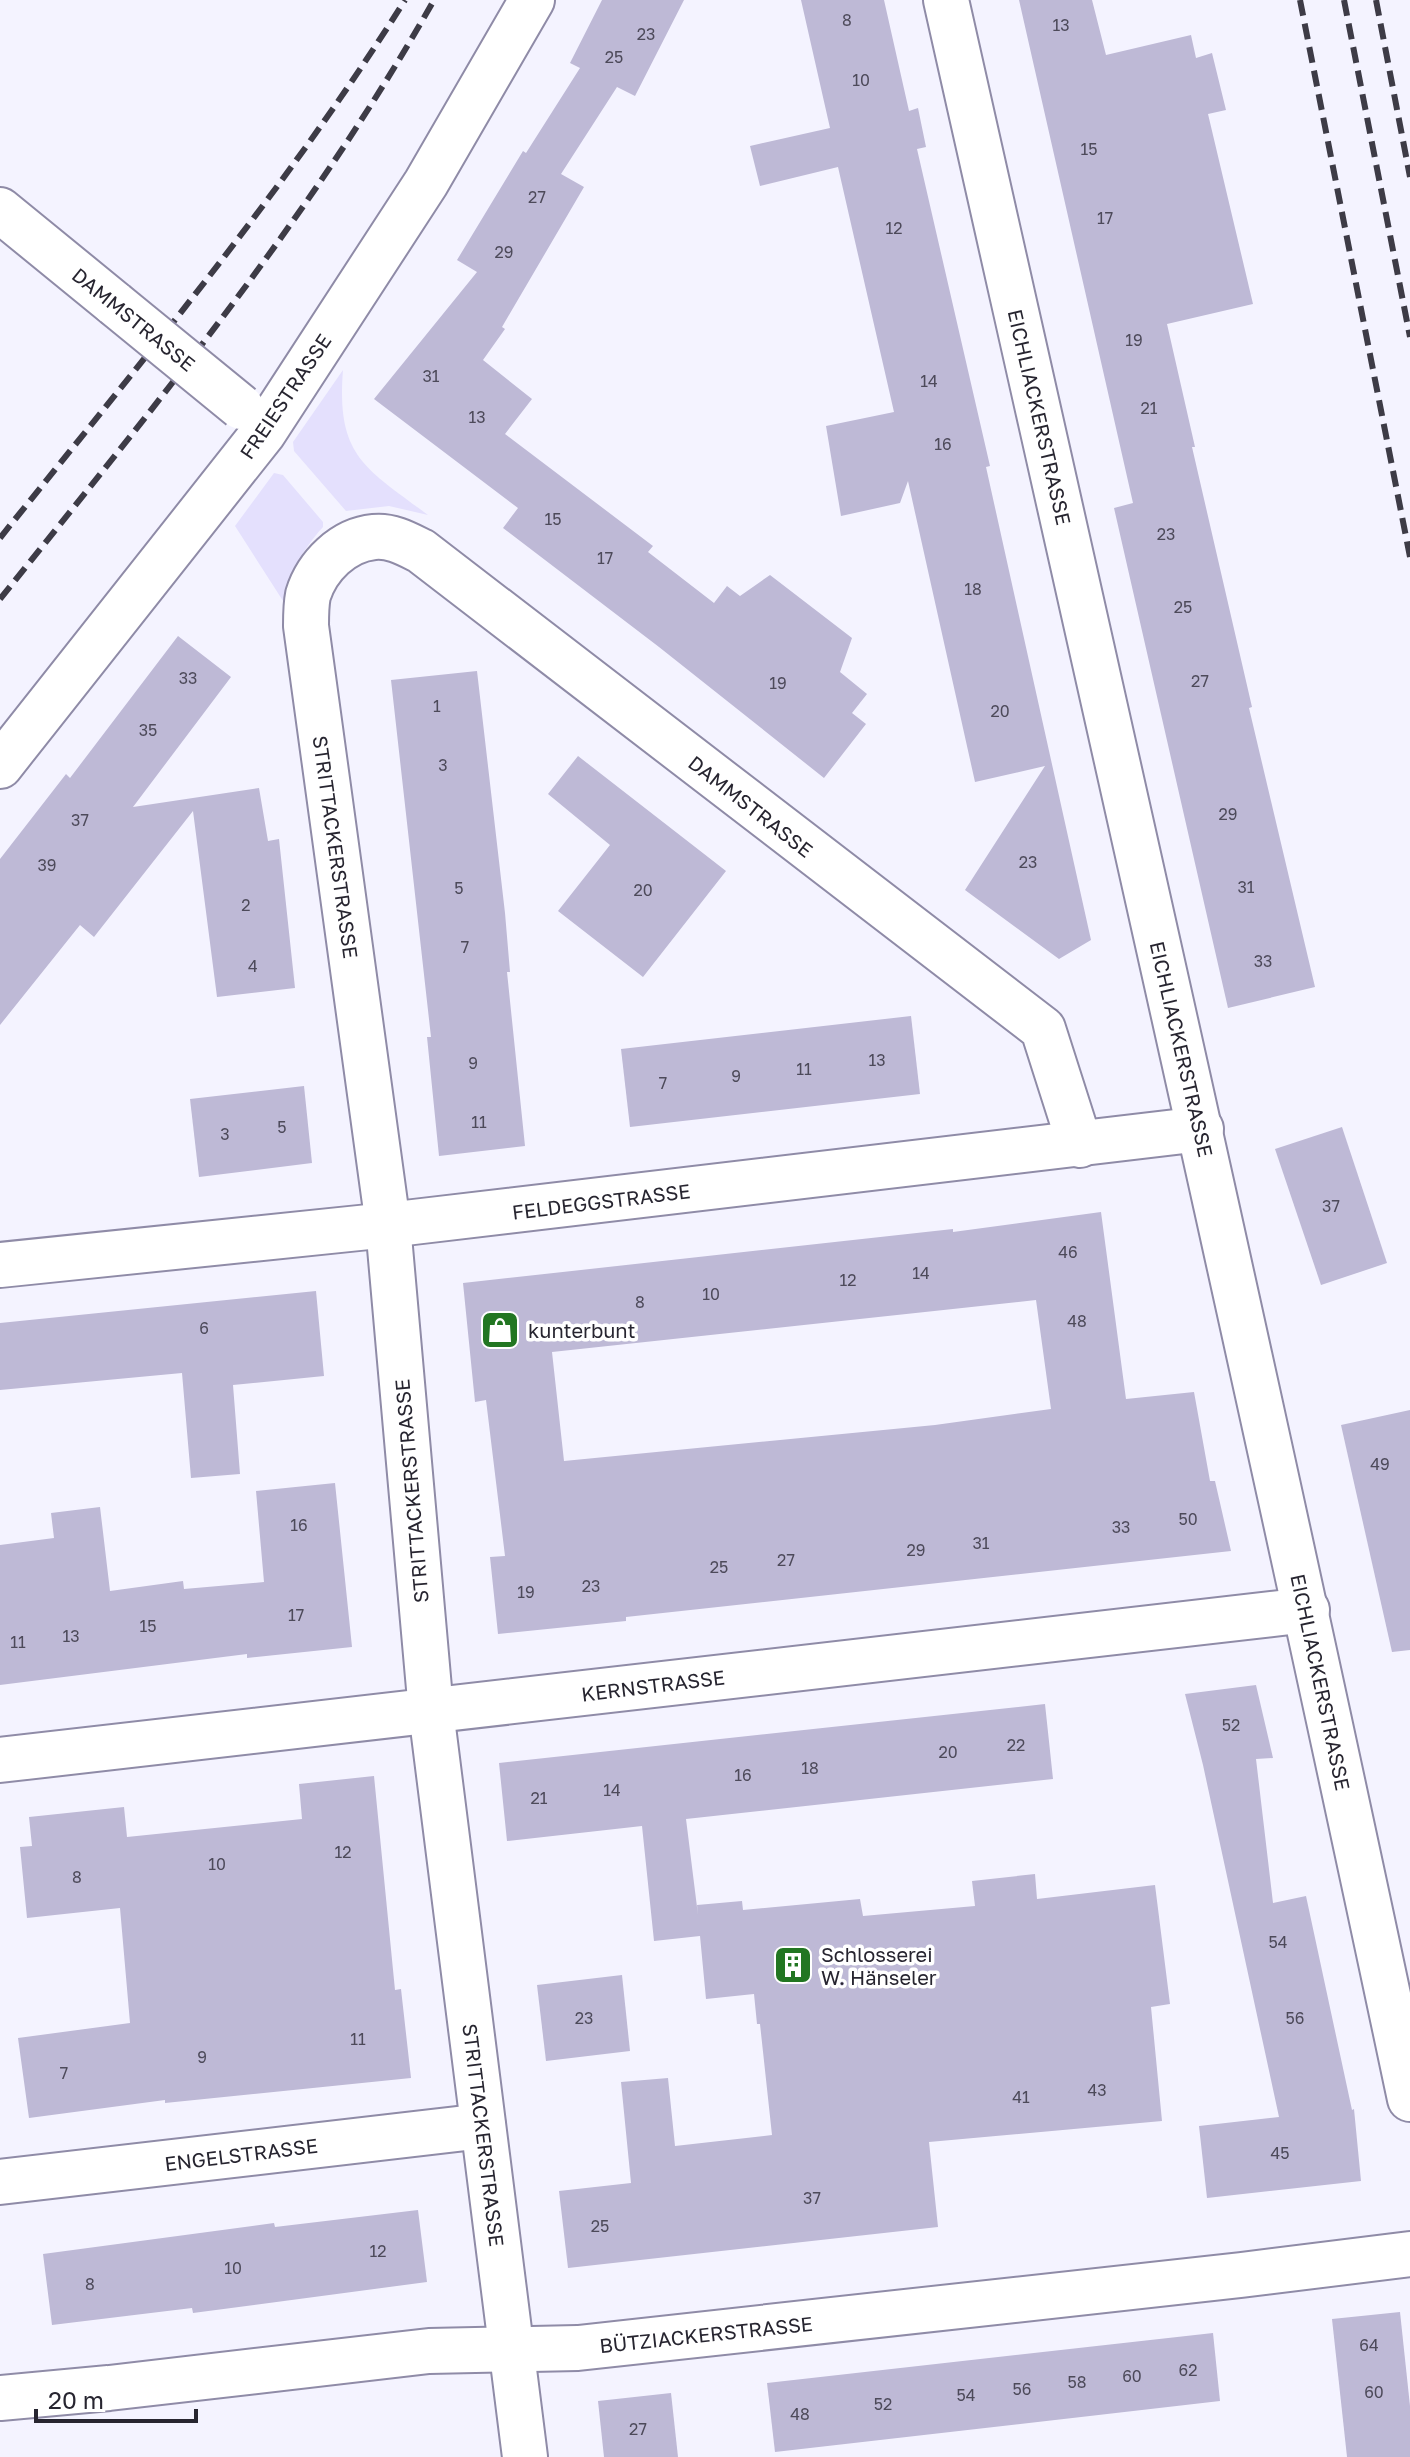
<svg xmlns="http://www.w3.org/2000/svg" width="1410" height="2457" viewBox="0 0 1410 2457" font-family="'Golos Text',sans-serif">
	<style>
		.green { fill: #e4e0fd }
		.building { fill: #beb9d6; fill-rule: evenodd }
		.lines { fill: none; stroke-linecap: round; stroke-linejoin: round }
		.minor-casing { stroke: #8f8ba7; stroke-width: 48 }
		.minor { stroke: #fff; stroke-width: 44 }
		.rail { stroke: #3d3b46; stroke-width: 6; stroke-dasharray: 16 8; stroke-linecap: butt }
		.minor-bridge-casing { stroke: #8f8ba7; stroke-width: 48; stroke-linecap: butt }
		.minor-bridge { stroke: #fff; stroke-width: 44 }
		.labels { text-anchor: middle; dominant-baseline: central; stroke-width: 7; stroke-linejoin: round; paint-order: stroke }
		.number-label { font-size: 16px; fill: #4d4a5a }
		.street-label { font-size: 20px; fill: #272530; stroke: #fff }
		.poi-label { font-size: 20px; fill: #272530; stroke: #fff; text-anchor: start }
	</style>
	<rect width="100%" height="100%" fill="#f4f3ff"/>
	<g class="green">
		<path d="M 343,370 C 336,457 366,468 428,515 L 389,506 L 346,511 L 294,451 L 293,442 Z"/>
		<path d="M 274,473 L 283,475 L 323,522 L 323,527 C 302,550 290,573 285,604 L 235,526 Z"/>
	</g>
	<g class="building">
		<polygon points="602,0 684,0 635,96 617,87 561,174 584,187 502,327 505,329 483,360 532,399 505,434 653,546 648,552 714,603 727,586 740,596 770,575 852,638 840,672 867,694 852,713 866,724 824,778 659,647 503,528 518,508 374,399 477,272 457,260 523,151 526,153 580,68 570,63"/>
		<polygon points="801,0 884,0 909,111 918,108 926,147 917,149 990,466 986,467 1091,940 1059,959 965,890 1045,766 975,782 908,481 900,503 841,516 826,426 894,412 838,167 760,186 750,146 830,128"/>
		<polygon points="1019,0 1092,0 1106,55 1191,35 1196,58 1212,53 1226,110 1208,114 1253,304 1167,324 1195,447 1192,447 1252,707 1249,708 1315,987 1228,1008 1114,508 1133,503"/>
		<polygon points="178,636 231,677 133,807 259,788 268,841 279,839 295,988 217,997 193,811 94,937 80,925 0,1025 0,859 66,774 70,778"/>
		<polygon points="477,671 505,913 510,972 507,972 525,1146 439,1156 427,1037 431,1037 391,680"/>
		<polygon points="578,756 726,871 643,977 558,911 610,845 548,794"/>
		<polygon points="911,1016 920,1094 630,1127 621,1049"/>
		<polygon points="304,1086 312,1163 199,1177 190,1099"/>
		<polygon points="1342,1127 1387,1263 1321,1285 1275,1149"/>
		<path d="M 1101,1212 L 1126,1399 L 1194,1392 L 1210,1481 L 1215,1481 L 1231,1551 L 626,1617 L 626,1621 L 498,1634 L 490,1557 L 505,1556 L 486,1400 L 475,1402 L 463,1283 L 953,1229 L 953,1232 ZM 1036,1300 L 1051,1409 L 935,1425 L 564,1461 L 552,1352 Z"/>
		<polygon points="316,1291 324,1376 233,1385 240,1474 191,1478 182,1373 0,1390 0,1323"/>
		<polygon points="1410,1410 1410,1650 1392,1652 1341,1425"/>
		<polygon points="335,1483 352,1647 247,1658 247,1654 0,1685 0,1545 54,1538 51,1513 100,1507 110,1591 183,1581 184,1589 264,1582 256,1491"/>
		<polygon points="1256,1685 1273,1758 1256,1759 1273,1903 1306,1896 1352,2110 1354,2109 1361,2181 1207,2198 1199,2126 1279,2117 1203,1765 1185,1694"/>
		<polygon points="1045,1704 1053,1779 686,1819 698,1915 697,1905 742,1901 743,1910 860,1899 863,1916 975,1906 972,1881 1035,1874 1037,1899 1155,1885 1170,2004 1151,2007 1162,2121 929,2142 938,2227 568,2268 559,2191 631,2183 621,2082 668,2078 675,2146 772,2135 760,2024 757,2024 754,1994 706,1999 700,1936 654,1941 642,1826 507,1841 499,1763"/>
		<polygon points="374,1776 395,1990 401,1989 411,2078 165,2103 165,2100 29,2118 18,2038 130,2023 120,1908 27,1918 20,1847 32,1846 29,1817 124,1807 127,1837 302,1819 299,1784"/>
		<polygon points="622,1975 630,2051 546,2061 537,1985"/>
		<polygon points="418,2210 427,2282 193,2313 192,2308 52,2325 43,2254 274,2223 275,2227"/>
		<polygon points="1400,2312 1410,2406 1410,2457 1347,2457 1332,2319"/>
		<polygon points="1213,2333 1220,2401 775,2452 767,2383"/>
		<polygon points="671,2393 678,2457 604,2457 598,2401"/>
	</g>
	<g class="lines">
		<defs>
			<g id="minor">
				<path d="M 946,0 C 1103,699 1262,1398 1410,2099"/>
				<polyline points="0,210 115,304"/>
				<polyline points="0,766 264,432 426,183 532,0"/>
				<polyline points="0,1265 388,1225 1201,1129"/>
				<polyline points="0,1760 1307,1610"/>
				<polyline points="0,2182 483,2126"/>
				<polyline points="0,2398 109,2388 429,2351 578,2348 1241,2275 1410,2254"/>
				<path d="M 525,2457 L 431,1711 L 388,1225 L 306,626 C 306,616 306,605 308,595 C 317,566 343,540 374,537 C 391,535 407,544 421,551 L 1043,1029 L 1080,1145"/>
			</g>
		</defs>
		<use href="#minor" class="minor-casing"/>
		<use href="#minor" class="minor"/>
		<g class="rail">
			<polyline points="1300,0 1410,557"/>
			<polyline points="1344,0 1410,337"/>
			<polyline points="1376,0 1410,177"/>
			<path d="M 0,538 C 141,362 285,191 405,0"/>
			<path d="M 0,599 C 155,406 312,216 434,0"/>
		</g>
		<defs>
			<polyline id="minor-bridge" points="115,304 241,407"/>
		</defs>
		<use href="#minor-bridge" class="minor-bridge-casing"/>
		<use href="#minor-bridge" class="minor-bridge"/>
	</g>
	<defs>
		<symbol id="shop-square" viewBox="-11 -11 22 22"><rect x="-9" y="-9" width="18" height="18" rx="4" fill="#227622" stroke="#fff"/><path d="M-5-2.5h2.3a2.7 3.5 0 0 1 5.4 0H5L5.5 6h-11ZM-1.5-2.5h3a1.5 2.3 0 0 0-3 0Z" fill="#fff"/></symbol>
		<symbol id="building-square" viewBox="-11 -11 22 22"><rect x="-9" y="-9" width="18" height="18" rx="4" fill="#227622" stroke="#fff"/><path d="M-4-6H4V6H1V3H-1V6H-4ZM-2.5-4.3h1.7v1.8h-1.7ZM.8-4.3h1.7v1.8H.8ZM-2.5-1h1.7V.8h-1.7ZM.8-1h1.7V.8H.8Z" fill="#fff"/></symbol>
	</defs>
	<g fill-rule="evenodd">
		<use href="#shop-square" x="478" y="1308" width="44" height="44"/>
		<use href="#building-square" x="771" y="1943" width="44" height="44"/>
	</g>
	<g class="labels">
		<g class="number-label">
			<text x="847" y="20">8</text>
			<text x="1061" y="25">13</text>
			<text x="646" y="34">23</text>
			<text x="614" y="57">25</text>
			<text x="861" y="80">10</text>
			<text x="1089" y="149">15</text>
			<text x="537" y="197">27</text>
			<text x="1105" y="218">17</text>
			<text x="894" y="228">12</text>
			<text x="504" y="252">29</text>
			<text x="1134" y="340">19</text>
			<text x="431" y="376">31</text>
			<text x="929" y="381">14</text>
			<text x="1149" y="408">21</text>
			<text x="477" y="417">13</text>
			<text x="943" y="444">16</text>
			<text x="553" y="519">15</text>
			<text x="1166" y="534">23</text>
			<text x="605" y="558">17</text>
			<text x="973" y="589">18</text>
			<text x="1183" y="607">25</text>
			<text x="188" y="678">33</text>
			<text x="1200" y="681">27</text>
			<text x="778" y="683">19</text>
			<text x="437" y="706">1</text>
			<text x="1000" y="711">20</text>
			<text x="148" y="730">35</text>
			<text x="443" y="765">3</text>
			<text x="1228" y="814">29</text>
			<text x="80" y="820">37</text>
			<text x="1028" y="862">23</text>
			<text x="47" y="865">39</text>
			<text x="1246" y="887">31</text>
			<text x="459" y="888">5</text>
			<text x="643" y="890">20</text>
			<text x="246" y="905">2</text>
			<text x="465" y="947">7</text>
			<text x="1263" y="961">33</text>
			<text x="253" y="966">4</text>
			<text x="877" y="1060">13</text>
			<text x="473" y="1063">9</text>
			<text x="804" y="1069">11</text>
			<text x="736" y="1076">9</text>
			<text x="663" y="1083">7</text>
			<text x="479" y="1122">11</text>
			<text x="282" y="1127">5</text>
			<text x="225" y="1134">3</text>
			<text x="1331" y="1206">37</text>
			<text x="1068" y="1252">46</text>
			<text x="921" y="1273">14</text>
			<text x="848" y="1280">12</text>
			<text x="711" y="1294">10</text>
			<text x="640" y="1302">8</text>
			<text x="1077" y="1321">48</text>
			<text x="204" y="1328">6</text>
			<text x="1380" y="1464">49</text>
			<text x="1188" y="1519">50</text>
			<text x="299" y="1525">16</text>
			<text x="1121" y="1527">33</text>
			<text x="981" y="1543">31</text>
			<text x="916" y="1550">29</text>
			<text x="786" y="1560">27</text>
			<text x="719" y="1567">25</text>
			<text x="591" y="1586">23</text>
			<text x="526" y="1592">19</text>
			<text x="296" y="1615">17</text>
			<text x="148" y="1626">15</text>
			<text x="71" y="1636">13</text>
			<text x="18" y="1642">11</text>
			<text x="1231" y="1725">52</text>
			<text x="1016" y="1745">22</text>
			<text x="948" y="1752">20</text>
			<text x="810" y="1768">18</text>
			<text x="743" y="1775">16</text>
			<text x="612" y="1790">14</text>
			<text x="539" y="1798">21</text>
			<text x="343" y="1852">12</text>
			<text x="217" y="1864">10</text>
			<text x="77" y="1877">8</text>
			<text x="1278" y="1942">54</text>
			<text x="584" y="2018">23</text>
			<text x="1295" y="2018">56</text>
			<text x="358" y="2039">11</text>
			<text x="202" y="2057">9</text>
			<text x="64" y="2073">7</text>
			<text x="1097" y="2090">43</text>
			<text x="1021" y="2097">41</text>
			<text x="1280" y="2153">45</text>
			<text x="812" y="2198">37</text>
			<text x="600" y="2226">25</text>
			<text x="378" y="2251">12</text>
			<text x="233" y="2268">10</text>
			<text x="90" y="2284">8</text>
			<text x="1369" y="2345">64</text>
			<text x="1188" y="2370">62</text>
			<text x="1132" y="2376">60</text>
			<text x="1077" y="2382">58</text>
			<text x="1022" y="2389">56</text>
			<text x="1374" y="2392">60</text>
			<text x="966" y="2395">54</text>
			<text x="883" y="2404">52</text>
			<text x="800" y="2414">48</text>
			<text x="638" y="2429">27</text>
		</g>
		<g class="street-label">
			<text transform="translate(134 319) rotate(39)">DAMMSTRASSE</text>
			<text transform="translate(285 396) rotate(-56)">FREIESTRASSE</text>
			<text transform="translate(1040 417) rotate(77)">EICHLIACKERSTRASSE</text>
			<text transform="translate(751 806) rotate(38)">DAMMSTRASSE</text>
			<text transform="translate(336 847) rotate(82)">STRITTACKERSTRASSE</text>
			<text transform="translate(1182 1049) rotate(77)">EICHLIACKERSTRASSE</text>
			<text transform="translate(601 1201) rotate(-7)">FELDEGGSTRASSE</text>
			<text transform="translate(411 1491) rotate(-95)">STRITTACKERSTRASSE</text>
			<text transform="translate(1321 1682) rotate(78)">EICHLIACKERSTRASSE</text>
			<text transform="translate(653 1685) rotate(-7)">KERNSTRASSE</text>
			<text transform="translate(484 2135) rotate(83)">STRITTACKERSTRASSE</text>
			<text transform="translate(241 2154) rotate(-7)">ENGELSTRASSE</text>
			<text transform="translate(706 2334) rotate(-6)">BÜTZIACKERSTRASSE</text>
		</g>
		<g class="poi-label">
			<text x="528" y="1330">kunterbunt</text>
			<text x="821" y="1954">Schlosserei<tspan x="821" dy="23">W. Hänseler</tspan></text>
		</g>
	</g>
	<path d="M36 2409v12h160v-12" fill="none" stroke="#272530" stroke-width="4"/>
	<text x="48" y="2409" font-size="24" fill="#272530" stroke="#ffffff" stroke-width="6" paint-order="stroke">20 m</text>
</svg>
